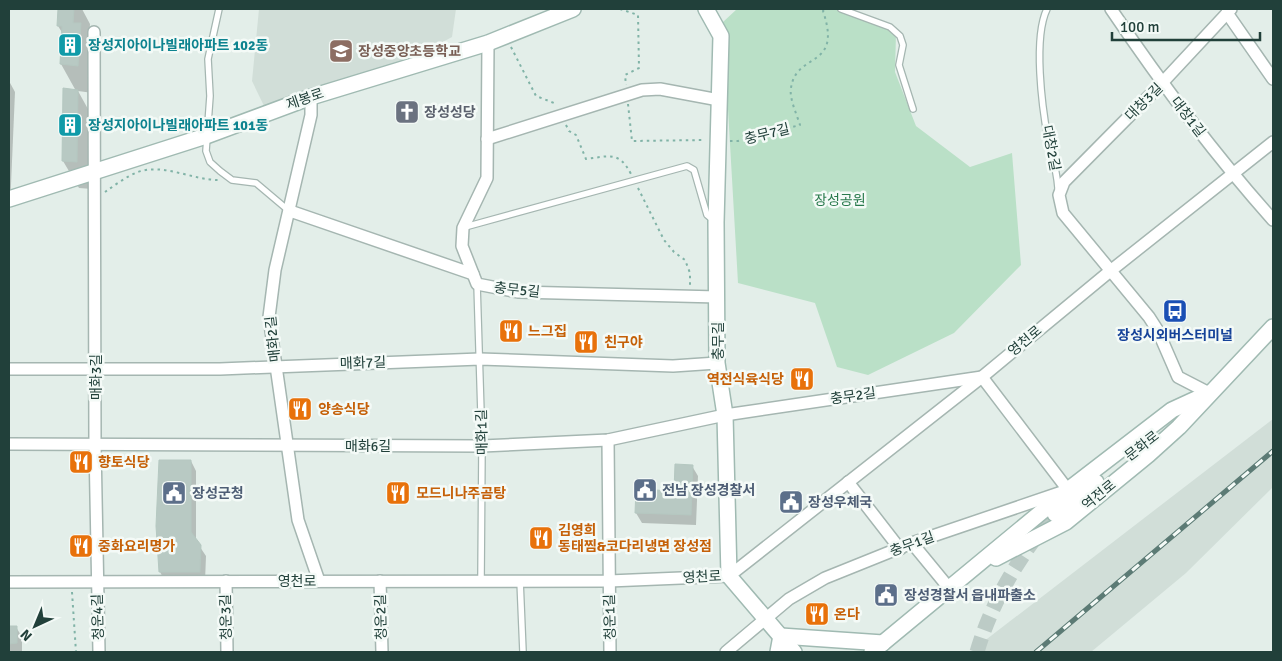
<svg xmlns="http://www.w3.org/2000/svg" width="1282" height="661" viewBox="0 0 1282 661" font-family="Signika,'Noto Sans KR',sans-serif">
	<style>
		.built { fill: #d1ded8 }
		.green { fill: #bae0c7 }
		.shadow { fill: #0003 }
		.building { fill: #b8c9c3; stroke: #b5c8c1 }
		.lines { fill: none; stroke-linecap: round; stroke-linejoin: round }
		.secondary-tunnel { stroke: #bccbc6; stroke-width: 15; stroke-dasharray: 15 8; stroke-linecap: butt }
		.lane-casing { stroke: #a5b6b1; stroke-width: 8 }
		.street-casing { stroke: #a5b6b1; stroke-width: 14 }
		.secondary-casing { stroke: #a0bab2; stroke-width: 18 }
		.path { stroke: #81b3a7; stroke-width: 2; stroke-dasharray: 2.5 4; stroke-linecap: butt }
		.lane { stroke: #fff; stroke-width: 5.5 }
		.street { stroke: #fff; stroke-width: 11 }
		.secondary { stroke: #fff; stroke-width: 15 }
		.rail-casing { stroke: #5c7b75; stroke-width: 5 }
		.rail { stroke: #f4faf7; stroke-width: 3; stroke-dasharray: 9; stroke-linecap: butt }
		.labels { text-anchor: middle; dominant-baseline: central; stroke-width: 5; stroke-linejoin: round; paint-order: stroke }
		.culture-label { font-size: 14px; font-weight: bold; fill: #0d838f; stroke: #f4faf7; text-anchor: start }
		.education-label { font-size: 14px; font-weight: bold; fill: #785e54; stroke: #f4faf7; text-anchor: start }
		.street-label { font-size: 14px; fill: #21403a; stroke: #f4faf7 }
		.worship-label { font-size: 14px; font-weight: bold; fill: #5b616d; stroke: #f4faf7; text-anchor: start }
		.park-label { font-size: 14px; fill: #297a4d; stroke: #f4faf7 }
		.food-label { font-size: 14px; font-weight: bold; fill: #c56008; stroke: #f4faf7; text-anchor: start }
		.transit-label { font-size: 14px; font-weight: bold; fill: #164399; stroke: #f4faf7 }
		.service-label { font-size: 14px; font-weight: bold; fill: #4e5e75; stroke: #f4faf7; text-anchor: start }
	</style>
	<rect width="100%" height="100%" fill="#e3eee9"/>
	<g class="built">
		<polygon points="259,9 456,9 452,37 402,64 265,108 252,81"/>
		<polygon points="1273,419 1273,487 1186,573 1091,652 970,652"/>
	</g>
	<polygon class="green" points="737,9 839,9 896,33 895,72 916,126 970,167 1012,153 1021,265 954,333 868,375 837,367 815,303 738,283 723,22"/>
	<g class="shadow">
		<polygon points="59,9 82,9 90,24 89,39 93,93 78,91 93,118 92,189 79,188 63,161 76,91 61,64 63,34 58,26"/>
		<polygon points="9,81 15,92 10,208 9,208"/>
		<polygon points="191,461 196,471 196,541 206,556 205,582 165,581 160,572"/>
		<polygon points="692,466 698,476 696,525 642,523 636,513 676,492"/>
		<polygon points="9,627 16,627 22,637 22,652 9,652"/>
	</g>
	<g class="building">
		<polygon points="58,9 74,9 73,23 81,23 78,66 60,64 62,26 57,26"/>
		<polygon points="63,88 78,90 77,162 62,161"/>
		<polygon points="159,460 191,460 191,532 201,545 200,572 159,572 156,526"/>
		<polygon points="675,464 693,465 691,515 635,513 636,489 674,491"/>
		<polygon points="9,626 17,626 17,643 9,644"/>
	</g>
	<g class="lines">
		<path class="secondary-tunnel" d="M 977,652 C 992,601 1018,559 1051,517"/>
		<defs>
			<g id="lane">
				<polyline points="219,9 208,59 210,96 206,151 210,162 220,171 232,180 256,183 288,210"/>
				<polyline points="841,9 890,27 900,36 903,45 899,65 913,109"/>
				<path d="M 1047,9 C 1033,38 1042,107 1048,139 C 1052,156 1057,171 1058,188"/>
				<polyline points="465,227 687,166 694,170 707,215 713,220"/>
				<polyline points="477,284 482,446 481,580"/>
				<polyline points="520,580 523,652"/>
			</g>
			<g id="street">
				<path d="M 1111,9 C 1161,83 1214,154 1273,220"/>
				<polyline points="1227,13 1273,79"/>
				<polyline points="94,32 95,445 99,652"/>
				<polyline points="488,43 487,178 463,228 462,246 477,284 518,292 718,297"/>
				<polyline points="311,97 311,115 275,270 269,317 298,520 319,581"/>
				<polyline points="487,139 642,90 660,89 719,100"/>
				<polyline points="290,211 473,274"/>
				<polyline points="9,369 220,369 480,359 673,366 717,363"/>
				<polyline points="1209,393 1178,377 1158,331 1149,317 1063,213 1059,195 1064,182 1162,83 1231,9"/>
				<polyline points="608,440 610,652"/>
				<polyline points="9,444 482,446 608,440 725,415 982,377 1068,490 912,543 825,578 789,599 726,652"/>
				<polyline points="848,482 900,549"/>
				<polyline points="912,543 949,588"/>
				<polyline points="226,581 227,652"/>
				<polyline points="380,581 382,652"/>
				<polyline points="9,582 609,581 729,576 982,377 1109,272 1273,142"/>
			</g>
			<g id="secondary">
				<polyline points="706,9 721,36 716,222 717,363 725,415 729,576 794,652"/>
				<polyline points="9,199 206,136 311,97 488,43 573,9"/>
				<polyline points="1055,514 1096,482"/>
				<polyline points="996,558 1066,522 1148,455 1179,427 1273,327"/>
				<polyline points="778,652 781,636 883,643"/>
				<polyline points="872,652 1068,490 1172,410 1209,393"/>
			</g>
		</defs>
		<use href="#lane" class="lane-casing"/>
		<use href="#street" class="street-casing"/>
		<use href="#secondary" class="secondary-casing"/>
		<g class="path">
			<polyline points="620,9 638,15 639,68 625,75 626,85"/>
			<polyline points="511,47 536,96 554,103 556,106"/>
			<polyline points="628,104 632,141 705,140"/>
			<path d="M 566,125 L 569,131 L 576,135 L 586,159 C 610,156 619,151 631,174"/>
			<path d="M 730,141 L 738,141 L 800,125 C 797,115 789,98 791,88 C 796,51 843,70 823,11 L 825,9"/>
			<polyline points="638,188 664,240 674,252 685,260 690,273 690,286"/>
			<path d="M 105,192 C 115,185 127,176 138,172 C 163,163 193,180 218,180"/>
			<polyline points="72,592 76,652"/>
		</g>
		<use href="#lane" class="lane"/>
		<use href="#street" class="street"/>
		<use href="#secondary" class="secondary"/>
		<defs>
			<polyline id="rail" points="1036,652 1273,451"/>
		</defs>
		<use href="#rail" class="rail-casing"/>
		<use href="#rail" class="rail"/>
	</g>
	<defs>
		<symbol id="building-square" viewBox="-11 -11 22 22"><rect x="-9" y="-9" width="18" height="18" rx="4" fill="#0f9aa8" stroke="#f4faf7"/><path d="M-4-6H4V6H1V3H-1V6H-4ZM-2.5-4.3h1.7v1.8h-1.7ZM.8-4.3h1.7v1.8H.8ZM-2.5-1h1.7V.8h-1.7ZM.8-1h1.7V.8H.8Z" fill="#fff"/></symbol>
		<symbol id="school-square" viewBox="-11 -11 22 22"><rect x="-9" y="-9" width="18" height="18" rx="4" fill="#8d6e63" stroke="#f4faf7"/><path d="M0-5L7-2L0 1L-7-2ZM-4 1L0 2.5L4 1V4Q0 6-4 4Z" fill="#fff"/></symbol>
		<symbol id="church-square" viewBox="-11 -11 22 22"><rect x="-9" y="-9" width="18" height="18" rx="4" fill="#6b7280" stroke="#f4faf7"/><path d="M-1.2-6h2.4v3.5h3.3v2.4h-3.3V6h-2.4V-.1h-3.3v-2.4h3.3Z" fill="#fff"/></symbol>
		<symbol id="bus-square" viewBox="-11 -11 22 22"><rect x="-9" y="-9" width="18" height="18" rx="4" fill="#1a4fb4" stroke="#f4faf7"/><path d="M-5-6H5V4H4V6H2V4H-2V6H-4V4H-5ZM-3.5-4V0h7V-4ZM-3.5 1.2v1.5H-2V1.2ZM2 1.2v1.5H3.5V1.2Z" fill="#fff"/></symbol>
		<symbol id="restaurant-square" viewBox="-11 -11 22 22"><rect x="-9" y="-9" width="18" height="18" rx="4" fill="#e8710a" stroke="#f4faf7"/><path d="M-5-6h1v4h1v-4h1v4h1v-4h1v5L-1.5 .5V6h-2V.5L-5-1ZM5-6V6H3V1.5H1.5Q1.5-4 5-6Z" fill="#fff"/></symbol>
		<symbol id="civic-square" viewBox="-11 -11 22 22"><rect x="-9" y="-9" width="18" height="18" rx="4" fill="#5c6f8a" stroke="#f4faf7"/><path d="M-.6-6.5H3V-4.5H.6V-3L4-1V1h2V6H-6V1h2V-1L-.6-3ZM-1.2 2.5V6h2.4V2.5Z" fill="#fff"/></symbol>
	</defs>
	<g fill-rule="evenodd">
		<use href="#building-square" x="56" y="31" width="28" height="28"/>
		<use href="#school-square" x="327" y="37" width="28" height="28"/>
		<use href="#church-square" x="393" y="98" width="28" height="28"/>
		<use href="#building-square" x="56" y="111" width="28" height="28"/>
		<use href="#bus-square" x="1161" y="297" width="28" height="28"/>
		<use href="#restaurant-square" x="497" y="317" width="28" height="28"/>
		<use href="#restaurant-square" x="572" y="328" width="28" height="28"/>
		<use href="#restaurant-square" x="788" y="365" width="28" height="28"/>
		<use href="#restaurant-square" x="286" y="395" width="28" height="28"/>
		<use href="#restaurant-square" x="67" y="448" width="28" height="28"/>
		<use href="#civic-square" x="631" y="476" width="28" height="28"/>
		<use href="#civic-square" x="160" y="479" width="28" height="28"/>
		<use href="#restaurant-square" x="384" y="479" width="28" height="28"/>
		<use href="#civic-square" x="777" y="488" width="28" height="28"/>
		<use href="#restaurant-square" x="527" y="524" width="28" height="28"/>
		<use href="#restaurant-square" x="67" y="532" width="28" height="28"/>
		<use href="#civic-square" x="872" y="581" width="28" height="28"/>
		<use href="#restaurant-square" x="803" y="600" width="28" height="28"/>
	</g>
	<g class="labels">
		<g class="culture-label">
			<text x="88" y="45">장성지아이나빌래아파트 102동</text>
			<text x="88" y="125">장성지아이나빌래아파트 101동</text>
		</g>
		<g class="education-label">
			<text x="358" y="51">장성중앙초등학교</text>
		</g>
		<g class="street-label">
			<text transform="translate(305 99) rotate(-19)">제봉로</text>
			<text transform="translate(1144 102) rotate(-45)">대창3길</text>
			<text transform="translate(1188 117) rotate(52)">대창1길</text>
			<text transform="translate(767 134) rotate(-14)">충무7길</text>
			<text transform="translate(1051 148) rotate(79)">대창2길</text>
			<text transform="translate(517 290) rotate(6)">충무5길</text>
			<text transform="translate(273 339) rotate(-96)">매화2길</text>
			<text transform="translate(718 341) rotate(-90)">충무길</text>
			<text transform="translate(1025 341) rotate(-40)">영천로</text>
			<text transform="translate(363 363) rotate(-2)">매화7길</text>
			<text transform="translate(96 377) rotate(-90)">매화3길</text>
			<text transform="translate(853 396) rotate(-8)">충무2길</text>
			<text transform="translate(482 432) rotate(-91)">매화1길</text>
			<text x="368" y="446">매화6길</text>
			<text transform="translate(1142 446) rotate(-38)">문화로</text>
			<text transform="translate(1099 495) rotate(-39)">역전로</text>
			<text transform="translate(912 544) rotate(-20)">충무1길</text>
			<text transform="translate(702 577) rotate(-3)">영천로</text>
			<text x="297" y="581">영천로</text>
			<text transform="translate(98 617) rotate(-92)">청운4길</text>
			<text transform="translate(226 617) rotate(-91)">청운3길</text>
			<text transform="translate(381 617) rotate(-91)">청운2길</text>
			<text transform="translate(610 617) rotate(-91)">청운1길</text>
		</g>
		<g class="worship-label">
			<text x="424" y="112">장성성당</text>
		</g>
		<g class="park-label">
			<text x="840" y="200">장성공원</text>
		</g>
		<g class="food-label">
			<text x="528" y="331">느그집</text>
			<text x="604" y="342">친구야</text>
			<text x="784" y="379" text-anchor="end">역전식육식당</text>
			<text x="318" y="409">양송식당</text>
			<text x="98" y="462">향토식당</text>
			<text x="416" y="493">모드니나주곰탕</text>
			<text x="558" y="530">김영희<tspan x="558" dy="16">동태찜&amp;코다리냉면 장성점</tspan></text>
			<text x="98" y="546">중화요리명가</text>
			<text x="834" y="614">온다</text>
		</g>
		<g class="transit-label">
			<text x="1175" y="335">장성시외버스터미널</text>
		</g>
		<g class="service-label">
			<text x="662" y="490">전남 장성경찰서</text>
			<text x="192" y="493">장성군청</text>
			<text x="808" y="502">장성우체국</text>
			<text x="904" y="595">장성경찰서 읍내파출소</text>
		</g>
	</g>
	<rect width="1282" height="661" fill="none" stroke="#21403a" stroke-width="20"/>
	<g transform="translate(35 626) rotate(224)" stroke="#f4faf7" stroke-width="4" paint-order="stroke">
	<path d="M0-4L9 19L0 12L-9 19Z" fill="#21403a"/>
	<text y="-8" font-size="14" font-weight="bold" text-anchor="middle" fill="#21403a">N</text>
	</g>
	<path d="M1112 32v8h148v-8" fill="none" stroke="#21403a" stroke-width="2.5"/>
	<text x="1120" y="32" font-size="15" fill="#21403a" stroke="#f4faf7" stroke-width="4" paint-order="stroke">100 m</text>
</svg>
